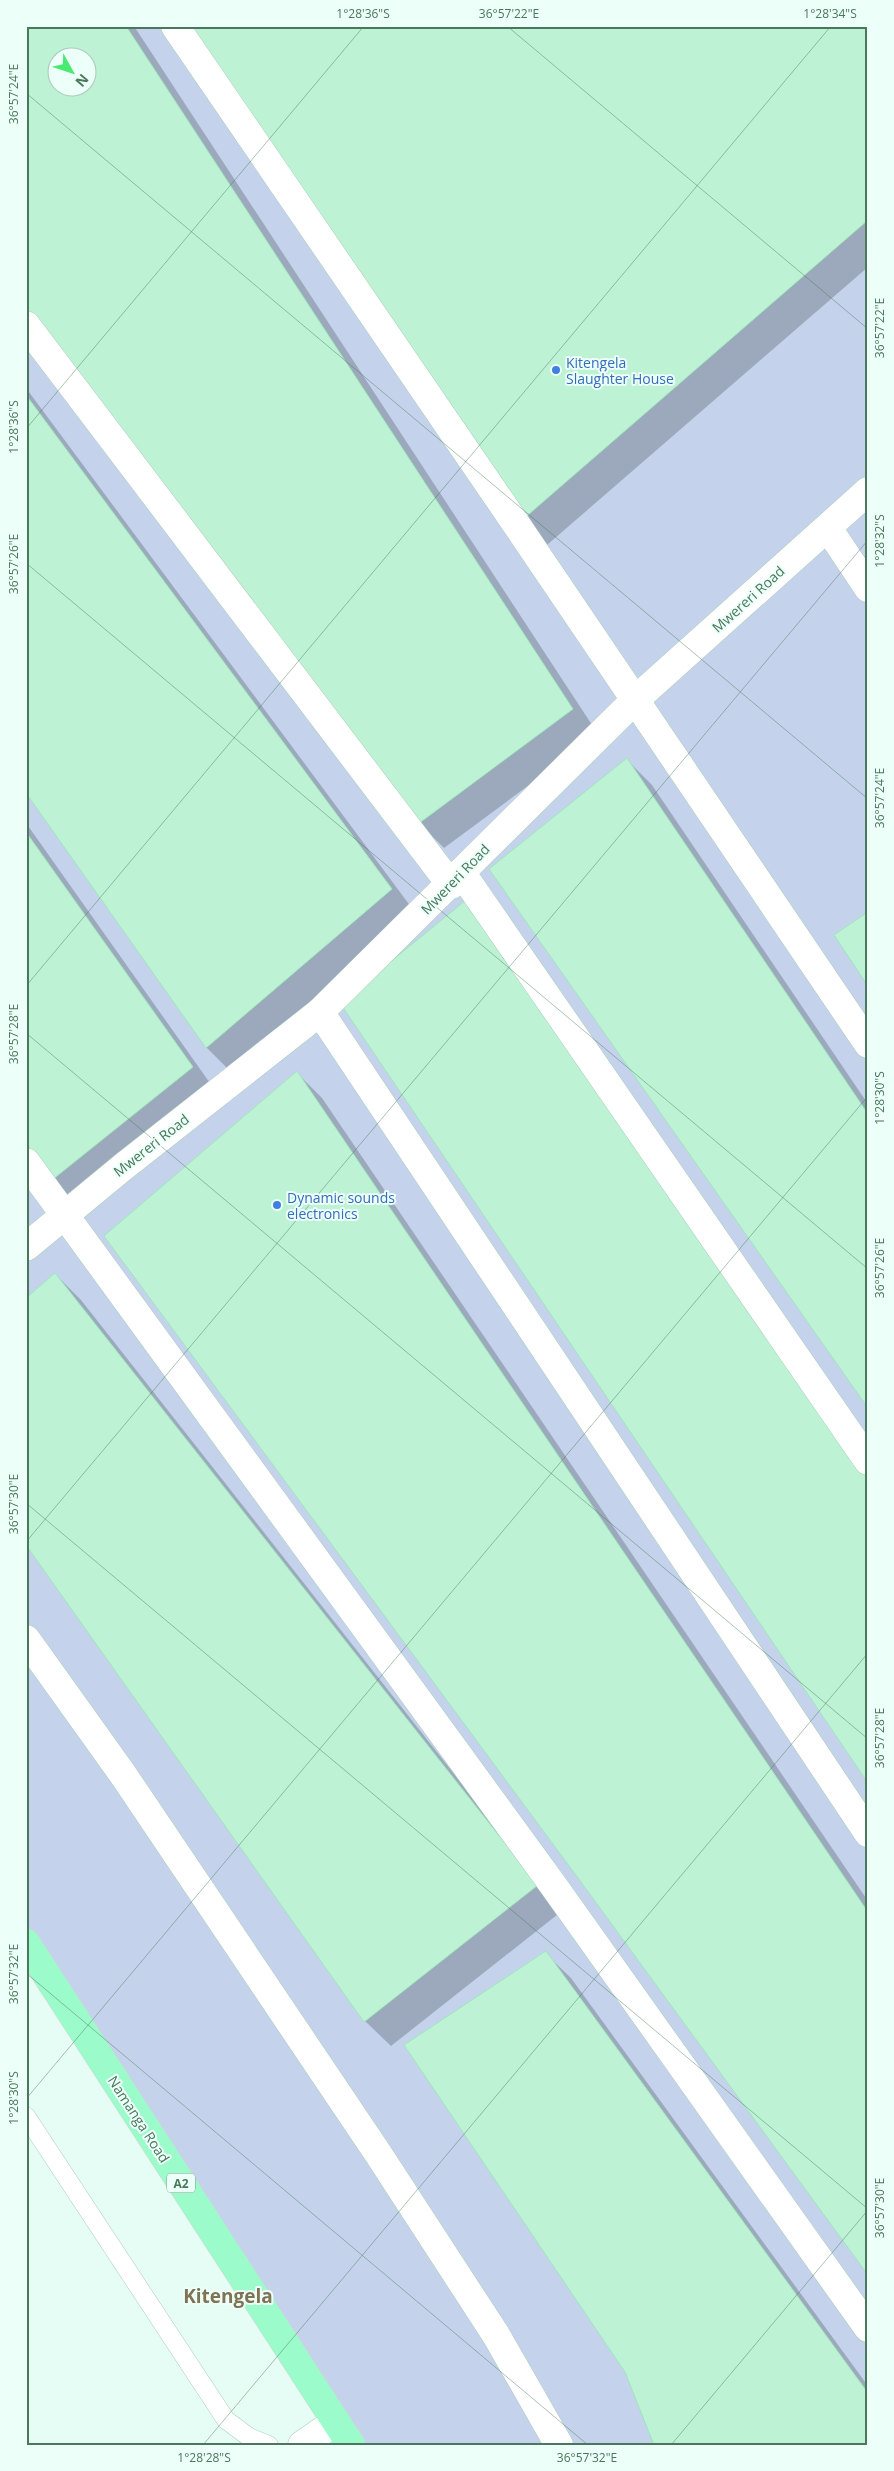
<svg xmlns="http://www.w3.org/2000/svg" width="894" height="2471" viewBox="0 0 894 2471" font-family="'Open Sans',sans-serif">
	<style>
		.green { fill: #c4d3eb; fill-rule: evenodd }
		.shadow { fill: #0003; fill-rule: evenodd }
		.building { fill: #bdf3d4; stroke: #9de7bb; fill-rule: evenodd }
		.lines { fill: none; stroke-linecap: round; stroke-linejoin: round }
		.service-casing { stroke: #accfbd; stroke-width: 19 }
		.minor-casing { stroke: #accfbd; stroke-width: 29 }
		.trunk-casing { stroke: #ccd9d1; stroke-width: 29 }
		.service { stroke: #fff; stroke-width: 18 }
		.minor { stroke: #fff; stroke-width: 28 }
		.trunk { stroke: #9cfbca; stroke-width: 28 }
		.ticks { fill: none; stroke: #4a785c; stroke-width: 1; stroke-opacity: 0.45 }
		.shop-dot { fill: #3f7fe0; stroke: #edfff9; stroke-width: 2 }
		.labels { text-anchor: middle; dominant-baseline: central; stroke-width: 4; stroke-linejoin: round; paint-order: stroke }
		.shield { fill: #edfff9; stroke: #7ba08b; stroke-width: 1 }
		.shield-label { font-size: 12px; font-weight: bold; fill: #4a785c }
		.shop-label { font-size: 14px; fill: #366cbe; stroke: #edfff9; text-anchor: start }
		.street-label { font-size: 14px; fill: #4a785c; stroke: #edfff9 }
		.district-label { font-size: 19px; font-weight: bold; fill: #7f7354; stroke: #edfff9 }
		.neatline { fill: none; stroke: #4a785c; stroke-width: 2 }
		.ticks-label { font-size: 12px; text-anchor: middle; fill: #4a785c }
	</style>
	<rect width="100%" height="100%" fill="#e6fdf5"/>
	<path class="green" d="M 26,26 L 868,26 L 868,2445 L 351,2445 L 26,1943 ZM 58,58 L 88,58 L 88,88 L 58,88 Z"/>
	<g class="shadow">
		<path d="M 26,26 L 134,26 L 598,734 L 444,848 L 419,823 ZM 58,58 L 88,58 L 88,88 L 58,88 Z"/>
		<polygon points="868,26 868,267 547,545 522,520"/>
		<polygon points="26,388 417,915 232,1073 207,1048 26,790"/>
		<polygon points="627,760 652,785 868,1104 868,1406"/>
		<polygon points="26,823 217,1093 78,1205 53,1179 26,1141"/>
		<polygon points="297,1073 322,1098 868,1901 868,2273 582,1881"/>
		<polygon points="55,1274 81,1300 562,1911 391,2046 365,2021 26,1543"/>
		<polygon points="545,1953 571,1978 868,2386 868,2445"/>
	</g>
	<g class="building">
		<path d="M 26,26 L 126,26 L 573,709 L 418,824 L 26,314 ZM 58,58 L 88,58 L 88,88 L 58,88 Z"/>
		<polygon points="182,26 868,26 868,220 521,521"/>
		<polygon points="26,395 392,889 206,1048 26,793"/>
		<polygon points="627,758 868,1114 868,1408 489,869"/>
		<polygon points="26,832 193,1067 52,1180 26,1143"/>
		<polygon points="471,896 868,1474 868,1783 340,1003"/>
		<polygon points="868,912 868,986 834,935"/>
		<polygon points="297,1071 868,1912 868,2275 581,1882 104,1236"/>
		<polygon points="55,1273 538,1885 364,2022 26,1545 26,1298"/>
		<polygon points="546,1951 868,2393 868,2445 654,2445 625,2372 404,2045"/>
	</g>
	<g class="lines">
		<defs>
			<polyline id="service" points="26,2116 226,2420 249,2437 269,2445"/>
			<g id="minor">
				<polyline points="175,26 516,524 868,1044"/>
				<polyline points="26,325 451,885"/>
				<polyline points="828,528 868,588"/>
				<polyline points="461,872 868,1461"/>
				<polyline points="320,1012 868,1833"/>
				<polyline points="26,1162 553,1885 868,2328"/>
				<polyline points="26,1247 123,1167 320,1012 635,700 868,491"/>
				<polyline points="26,1639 124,1776 379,2155 496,2335 559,2445"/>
				<polyline points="302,2445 335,2422"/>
			</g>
			<polyline id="trunk" points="26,1943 351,2445"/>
		</defs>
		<use href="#service" class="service-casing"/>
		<use href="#minor" class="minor-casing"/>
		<use href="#trunk" class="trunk-casing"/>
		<use href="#service" class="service"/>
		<use href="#minor" class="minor"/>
		<use href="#trunk" class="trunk"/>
	</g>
	<path class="ticks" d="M 507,26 L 868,329M 26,93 L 868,799M 26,429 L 364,26M 26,563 L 868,1269M 26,986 L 831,26M 26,1033 L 868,1739M 26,1503 L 868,2209M 26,1542 L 868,540M 26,1973 L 588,2445M 26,2099 L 868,1096M 26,2443 L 28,2445M 203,2445 L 868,1653M 671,2445 L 868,2210"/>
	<g class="shop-dot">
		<circle cx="556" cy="370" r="5"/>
		<circle cx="277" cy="1205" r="5"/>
	</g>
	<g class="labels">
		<rect class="shield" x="167" y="2173.5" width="28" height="19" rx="4"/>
		<g class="shield-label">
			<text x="181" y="2183">A2</text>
		</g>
		<g class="shop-label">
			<text x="566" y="362">Kitengela<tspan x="566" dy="16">Slaughter House</tspan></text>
			<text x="287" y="1197">Dynamic sounds<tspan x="287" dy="16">electronics</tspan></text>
		</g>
		<g class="street-label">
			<text transform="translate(748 599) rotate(-42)">Mwereri Road</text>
			<text transform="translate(455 879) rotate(-46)">Mwereri Road</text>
			<text transform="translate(151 1145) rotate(-38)">Mwereri Road</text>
			<text transform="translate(139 2119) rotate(57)">Namanga Road</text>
		</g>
		<g class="district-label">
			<text x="228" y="2296">Kitengela</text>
		</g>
	</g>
	<rect width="894" height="2471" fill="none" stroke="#edfff9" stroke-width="55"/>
	<g transform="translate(72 72) rotate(130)"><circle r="24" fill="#edfff9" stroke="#acc9ba"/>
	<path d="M0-4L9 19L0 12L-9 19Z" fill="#48ea72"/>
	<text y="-8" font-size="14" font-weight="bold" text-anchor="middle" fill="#4a785c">N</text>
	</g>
	<rect x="28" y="28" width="838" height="2416" class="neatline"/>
	<g class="ticks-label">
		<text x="363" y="18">1°28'36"S</text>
		<text x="509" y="18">36°57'22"E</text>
		<text x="830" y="18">1°28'34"S</text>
		<text transform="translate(14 94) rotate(-90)" y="4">36°57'24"E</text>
		<text transform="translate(880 328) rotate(-90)" y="4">36°57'22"E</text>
		<text transform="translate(14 427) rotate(-90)" y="4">1°28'36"S</text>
		<text transform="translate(880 541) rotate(-90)" y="4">1°28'32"S</text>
		<text transform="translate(14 564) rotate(-90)" y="4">36°57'26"E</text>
		<text transform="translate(880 798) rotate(-90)" y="4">36°57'24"E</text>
		<text transform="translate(14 1034) rotate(-90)" y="4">36°57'28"E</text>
		<text transform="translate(880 1098) rotate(-90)" y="4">1°28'30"S</text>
		<text transform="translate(880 1268) rotate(-90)" y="4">36°57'26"E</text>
		<text transform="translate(14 1504) rotate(-90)" y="4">36°57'30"E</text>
		<text transform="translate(880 1738) rotate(-90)" y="4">36°57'28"E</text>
		<text transform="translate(14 1974) rotate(-90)" y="4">36°57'32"E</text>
		<text transform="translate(14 2098) rotate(-90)" y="4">1°28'30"S</text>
		<text transform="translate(880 2208) rotate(-90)" y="4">36°57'30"E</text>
		<text x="204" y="2462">1°28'28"S</text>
		<text x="587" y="2462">36°57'32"E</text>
	</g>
</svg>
